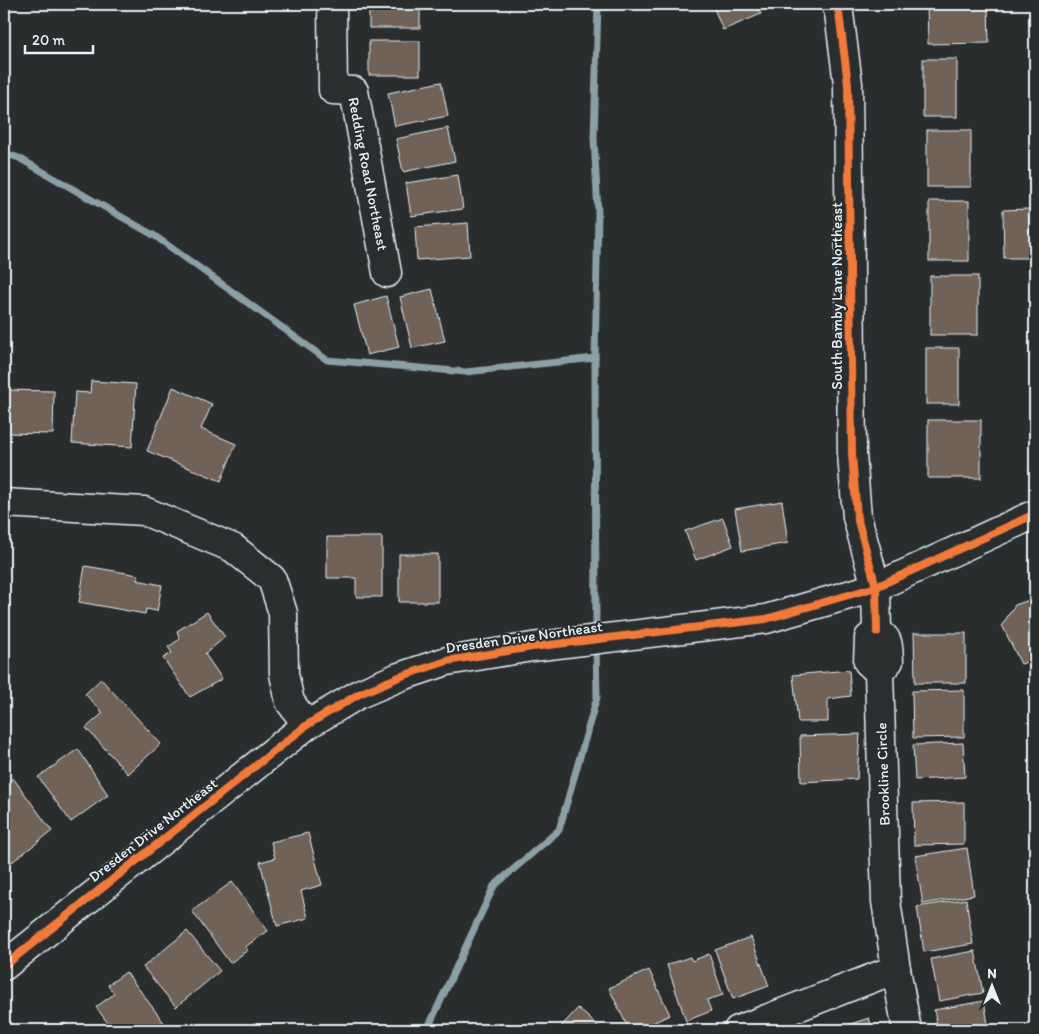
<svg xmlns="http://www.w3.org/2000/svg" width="1039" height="1034" viewBox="0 0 1039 1034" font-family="Itim,sans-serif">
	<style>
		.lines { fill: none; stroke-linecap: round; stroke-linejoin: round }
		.stream { stroke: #8ba0a6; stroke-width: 7 }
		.building { fill: #706257; stroke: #e8f1f8 }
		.minor-casing { stroke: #e8f1f8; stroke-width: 31 }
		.minor { stroke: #2a2d2e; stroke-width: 28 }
		.cycleway-casing { stroke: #2a2d2e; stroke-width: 11 }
		.cycleway { stroke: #f17a3a; stroke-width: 8 }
		.labels { text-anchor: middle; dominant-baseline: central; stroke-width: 4; stroke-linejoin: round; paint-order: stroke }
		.street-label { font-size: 15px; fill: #e8f1f8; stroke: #2a2d2e }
	</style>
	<rect width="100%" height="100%" fill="#2a2d2e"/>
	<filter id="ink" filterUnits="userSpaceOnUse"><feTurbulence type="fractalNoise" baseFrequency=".02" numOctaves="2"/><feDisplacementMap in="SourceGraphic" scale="10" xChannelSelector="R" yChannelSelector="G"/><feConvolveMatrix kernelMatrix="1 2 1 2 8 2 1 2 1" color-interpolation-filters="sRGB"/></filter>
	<g filter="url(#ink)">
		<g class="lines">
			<g class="stream">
				<polyline points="4,153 19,158 155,236 327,360 466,372 595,358"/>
				<polyline points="596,633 595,358 598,213 594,138 598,4"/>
				<polyline points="427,1030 494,886 559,830 597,697 596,644"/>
			</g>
		</g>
		<g class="building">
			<rect x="369" y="4" width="51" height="24"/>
			<polygon points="712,4 756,4 761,14 723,30"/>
			<polygon points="927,4 988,4 989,43 928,44"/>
			<rect x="369" y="41" width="51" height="34"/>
			<rect x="923" y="59" width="34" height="58"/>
			<polygon points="441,82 448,116 395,126 388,93"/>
			<polygon points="448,128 455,161 403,172 396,139"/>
			<rect x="927" y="130" width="44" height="57"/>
			<polygon points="458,175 463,209 411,216 406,183"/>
			<rect x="929" y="201" width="40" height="60"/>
			<polygon points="1029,209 1030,258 1004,258 1003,210"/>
			<polygon points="468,223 470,256 417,260 415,227"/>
			<rect x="930" y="276" width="48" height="59"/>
			<polygon points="432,289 445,341 412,348 400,297"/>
			<polygon points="386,296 399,347 367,355 354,305"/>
			<rect x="926" y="348" width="33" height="56"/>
			<polygon points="91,381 136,384 132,447 72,443 75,392 90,393"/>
			<polygon points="173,387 212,404 201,429 236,444 221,481 147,451"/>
			<polygon points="4,390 54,391 53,434 4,433"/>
			<rect x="928" y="420" width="53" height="58"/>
			<polygon points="782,501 788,543 742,551 735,509"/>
			<polygon points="723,518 733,546 696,560 685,531"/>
			<polygon points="327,537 382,537 382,597 356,597 356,578 327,578"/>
			<rect x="399" y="554" width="39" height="48"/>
			<polygon points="85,566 138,575 137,580 162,585 157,611 146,609 145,614 79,602"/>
			<polygon points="1035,598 1035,659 1021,664 1002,625 1015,605"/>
			<polygon points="207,612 225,637 205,654 222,679 190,697 163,658 172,653 168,647 180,639 177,631"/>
			<polygon points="914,633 966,633 966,683 915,683"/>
			<polygon points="849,670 851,696 828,699 828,722 798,722 793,675"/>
			<polygon points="101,679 161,744 128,774 86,728 103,713 85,694"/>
			<polygon points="964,690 964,737 913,738 912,691"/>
			<polygon points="860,734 857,779 801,782 800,736"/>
			<polygon points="963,743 965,777 915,780 913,745"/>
			<polygon points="78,749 108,795 71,822 38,777"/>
			<polygon points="13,778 52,831 12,862 4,851 4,785"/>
			<polygon points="964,802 964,844 914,845 913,803"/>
			<polygon points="308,833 322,885 301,891 308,918 277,926 260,862 275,858 271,842"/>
			<polygon points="967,848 974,895 923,904 915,856"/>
			<polygon points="232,882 268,931 245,947 248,950 230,963 192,911"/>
			<polygon points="966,899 973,944 924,952 917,907"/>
			<polygon points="187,931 220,971 176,1007 143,967"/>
			<polygon points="751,937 769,986 733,999 715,950"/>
			<polygon points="975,951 983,993 939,1001 931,959"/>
			<polygon points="709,954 723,995 707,1000 711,1011 686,1021 667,965 690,957 692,961"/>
			<polygon points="649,970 670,1015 637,1030 629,1030 609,988"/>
			<polygon points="126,972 165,1024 156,1030 113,1030 96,1007 114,994 108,985"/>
			<polygon points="984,1001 989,1030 938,1030 934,1010"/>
			<polygon points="578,1008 602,1030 558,1030"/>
			<polygon points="869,1018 873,1030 832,1030"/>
			<polygon points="65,1023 70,1030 55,1030"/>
		</g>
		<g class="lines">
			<defs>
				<g id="minor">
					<polyline points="332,4 333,90 354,91 387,273"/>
					<polyline points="836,4 839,13 848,84 852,454 857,517 876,587 877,632"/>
					<polyline points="4,503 144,511 233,548 272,579 283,613 284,674 290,702 307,725"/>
					<path d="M 877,632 C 890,638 888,647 889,661 L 879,672"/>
					<polyline points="4,966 307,725 359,694 399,677 447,661 532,647 766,619 876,587 1035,514"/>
					<polyline points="896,969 907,1030"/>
					<polyline points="738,1030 896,969 886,901 879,672 868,662 869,638 877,632"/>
				</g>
			</defs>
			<use href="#minor" class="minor-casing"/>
			<use href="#minor" class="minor"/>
			<defs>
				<g id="cycleway">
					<polyline points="836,4 839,13 848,84 852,454 857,517 876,587 877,632"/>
					<polyline points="4,966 307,725 359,694 399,677 447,661 532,647 766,619 876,587 1035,514"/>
				</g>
			</defs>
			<use href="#cycleway" class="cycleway-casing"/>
			<use href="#cycleway" class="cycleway"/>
		</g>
	</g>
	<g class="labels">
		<g class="street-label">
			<text transform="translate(368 174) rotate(79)">Redding Road Northeast</text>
			<text transform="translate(837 296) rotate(-90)">South Bamby Lane Northeast</text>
			<text transform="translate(524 637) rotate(-8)">Dresden Drive Northeast</text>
			<text transform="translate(883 774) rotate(-92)">Brookline Circle</text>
			<text transform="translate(153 830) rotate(-38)">Dresden Drive Northeast</text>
		</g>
	</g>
	<rect width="1039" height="1034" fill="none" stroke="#2a2d2e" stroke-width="20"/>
	<rect x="10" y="10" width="1019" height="1014" fill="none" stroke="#e8f1f8" stroke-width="2" filter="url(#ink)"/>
	<g transform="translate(992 986)" stroke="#2a2d2e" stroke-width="4" paint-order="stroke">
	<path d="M0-4L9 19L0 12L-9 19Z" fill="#e8f1f8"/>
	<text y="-8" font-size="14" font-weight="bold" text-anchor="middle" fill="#e8f1f8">N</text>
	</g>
	<path d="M25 45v8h68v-8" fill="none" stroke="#e8f1f8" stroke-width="2.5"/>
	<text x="32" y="45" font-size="15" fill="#e8f1f8" stroke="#2a2d2e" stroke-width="4" paint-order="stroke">20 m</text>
</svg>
